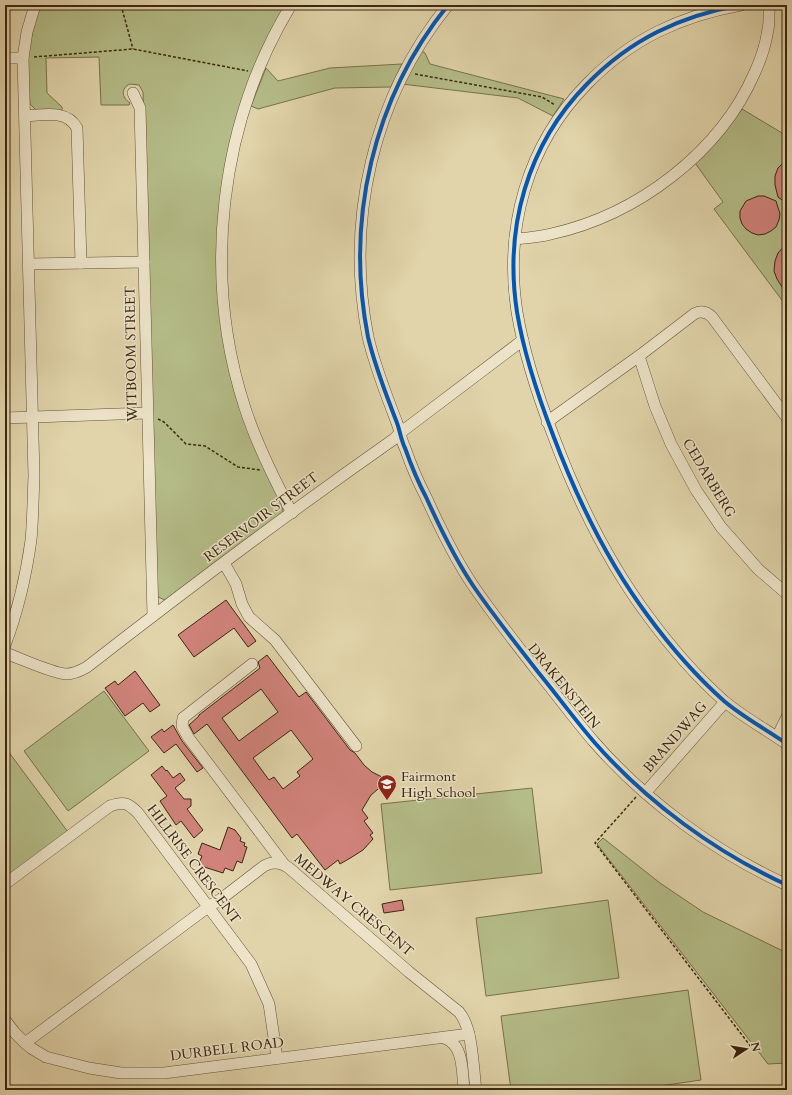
<svg xmlns="http://www.w3.org/2000/svg" width="792" height="1095" viewBox="0 0 792 1095" font-family="Cardo,serif">
	<style>
		.green { fill: #b4bc87; stroke: #78714c }
		.building { fill: #d1837b; stroke: #3c2611; fill-rule: evenodd }
		.lines { fill: none; stroke-linecap: round; stroke-linejoin: round }
		.minor-casing { stroke: #655237; stroke-width: 12 }
		.path { stroke: #3c2611; stroke-width: 1.5; stroke-dasharray: 3 2; stroke-linecap: butt }
		.minor { stroke: #ece3c8; stroke-width: 11 }
		.cycleway-casing { stroke: #ece3c8; stroke-width: 6 }
		.cycleway { stroke: #0057b8; stroke-width: 4 }
		.labels { text-anchor: middle; dominant-baseline: central; stroke-width: 3; stroke-linejoin: round; paint-order: stroke }
		.street-label { font-size: 14px; fill: #3c2611; stroke: #ece3c8 }
		.poi-label { font-size: 14px; fill: #3c2611; stroke: #ece3c8; text-anchor: start }
	</style>
	<rect width="100%" height="100%" fill="#e1d4aa"/>
	<filter id="stains"><feTurbulence type="fractalNoise" baseFrequency=".005" numOctaves="4"/><feColorMatrix values="0 0 0 0 .2 0 0 0 0 .09 0 0 0 0 .02 0 0 0 .5 -.17"/></filter>
	<radialGradient id="worn" r=".72"><stop offset=".6" stop-color="#630" stop-opacity="0"/><stop offset="1" stop-color="#630" stop-opacity=".3"/></radialGradient>
	<g class="green">
		<path d="M 40,5 L 286,5 L 235,125 L 221,316 L 283,510 L 283,513 L 165,600 L 158,597 L 156,590 L 143,92 L 139,85 L 130,84 C 121,88 121,97 130,103 L 129,105 L 101,105 L 99,57 L 46,58 L 47,93 L 62,107 L 62,111 L 36,110 L 30,104 L 27,56 L 36,17 Z"/>
		<polygon points="420,50 425,53 430,64 564,99 553,116 518,98 402,84"/>
		<polygon points="402,64 391,87 335,88 258,109 251,106 266,68 278,81 330,68"/>
		<polygon points="742,109 787,136 787,307 714,209 723,202 695,163 725,131"/>
		<polygon points="104,691 149,751 68,811 24,751"/>
		<polygon points="5,747 68,832 5,879"/>
		<polygon points="532,788 542,873 390,890 381,804"/>
		<polygon points="603,838 660,883 703,912 787,953 787,1063 768,1064 597,844"/>
		<polygon points="608,900 619,978 486,996 476,918"/>
		<polygon points="688,990 701,1080 632,1090 511,1090 501,1016"/>
	</g>
	<g class="building">
		<polygon points="787,159 787,204 778,197 775,185 775,176 778,168"/>
		<polygon points="758,196 764,196 776,201 780,214 779,220 776,227 771,231 765,234 758,235 752,233 746,229 742,224 740,218 740,211 746,201"/>
		<polygon points="787,243 787,295 777,279 774,271 775,261 778,253"/>
		<polygon points="226,600 256,641 248,647 234,628 194,657 178,635"/>
		<path d="M 267,655 L 299,697 L 306,692 L 350,750 L 355,753 L 364,765 L 372,772 L 384,778 L 384,784 L 371,795 L 362,810 L 368,818 L 364,821 L 373,833 L 370,835 L 373,839 L 363,850 L 352,857 L 340,864 L 338,860 L 325,870 L 297,834 L 292,838 L 207,724 L 194,734 L 189,725 L 199,716 L 199,715 L 260,668 L 258,662 ZM 261,689 L 278,712 L 239,741 L 222,718 ZM 291,730 L 313,759 L 297,772 L 300,776 L 283,789 L 274,777 L 269,780 L 253,758 Z"/>
		<polygon points="135,671 160,705 150,712 143,703 125,716 105,688 115,681 118,685"/>
		<polygon points="173,725 182,741 203,768 197,772 176,744 164,753 151,737 162,729 164,732"/>
		<polygon points="162,766 166,771 167,770 173,778 180,773 185,780 175,788 184,799 191,799 191,806 187,809 203,830 194,838 181,821 176,825 160,801 167,796 151,775"/>
		<polygon points="228,827 235,830 241,838 240,841 245,843 244,846 247,847 242,863 237,861 233,871 225,868 223,873 198,865 202,856 198,854 202,843 220,850"/>
		<polygon points="402,900 404,910 384,913 382,904"/>
	</g>
	<g class="lines">
		<defs>
			<g id="minor">
				<path d="M 291,5 C 219,124 202,276 245,408 C 257,445 274,479 292,513"/>
				<path d="M 448,5 C 373,98 345,220 368,337 C 375,367 386,394 397,423 C 400,431 401,440 405,448 C 411,465 418,482 426,497 C 440,528 455,559 474,587 C 494,616 516,644 538,672 C 557,695 575,720 595,743 C 647,802 715,852 787,885"/>
				<path d="M 741,5 C 680,16 631,39 587,84 C 527,145 504,228 517,312 C 524,354 538,396 553,435 C 577,499 607,561 648,616 C 670,646 696,676 724,701 C 743,717 767,730 787,744"/>
				<polyline points="5,58 23,58"/>
				<polyline points="133,93 140,108 153,616"/>
				<path d="M 25,116 C 43,115 67,109 77,128 L 81,263"/>
				<path d="M 515,239 C 527,238 540,237 551,234 C 637,215 720,153 755,72 C 761,59 766,43 768,29 C 770,21 768,13 770,5"/>
				<polyline points="29,264 144,262"/>
				<polyline points="639,356 655,406 671,444 696,490 721,527 758,569 787,594"/>
				<polyline points="5,418 147,413"/>
				<path d="M 547,422 L 639,356 L 694,314 C 701,310 707,312 712,317 L 787,418"/>
				<polyline points="224,563 236,584 242,604 249,617 275,640 356,746"/>
				<path d="M 5,645 C 18,611 26,576 31,540 C 33,519 33,497 34,476 L 23,58 L 27,32 L 35,5"/>
				<path d="M 5,653 C 20,658 51,673 66,674 C 74,674 80,671 87,667 C 187,589 290,512 394,439 L 400,433 L 523,340"/>
				<polyline points="252,664 183,718 182,726 188,737 283,863"/>
				<polyline points="777,737 787,717"/>
				<polyline points="646,792 725,702"/>
				<path d="M 5,884 L 110,806 C 124,801 128,803 138,813 L 251,964 L 269,1004 L 277,1058"/>
				<polyline points="5,1020 15,1033 25,1043 31,1048 46,1057 89,1068 121,1073 164,1073 469,1034"/>
				<path d="M 444,1038 C 464,1044 462,1072 464,1090"/>
				<path d="M 25,1043 L 208,907 L 221,899 L 264,866 C 273,861 281,862 289,868 L 409,972 L 459,1012 C 473,1028 473,1068 476,1090"/>
			</g>
		</defs>
		<use href="#minor" class="minor-casing"/>
		<g class="path">
			<polyline points="121,5 133,49"/>
			<polyline points="34,57 133,49 248,71"/>
			<polyline points="415,74 542,97 555,105"/>
			<polyline points="158,419 164,422 186,444 205,446 238,467 260,470"/>
			<polyline points="636,797 595,843 755,1052"/>
		</g>
		<use href="#minor" class="minor"/>
		<defs>
			<g id="cycleway">
				<path d="M 448,5 C 373,98 345,220 368,337 C 375,367 386,394 397,423 C 400,431 401,440 405,448 C 411,465 418,482 426,497 C 440,528 455,559 474,587 C 494,616 516,644 538,672 C 557,695 575,720 595,743 C 647,802 715,852 787,885"/>
				<path d="M 741,5 C 680,16 631,39 587,84 C 527,145 504,228 517,312 C 524,354 538,396 553,435 C 577,499 607,561 648,616 C 670,646 696,676 724,701 C 743,717 767,730 787,744"/>
			</g>
		</defs>
		<use href="#cycleway" class="cycleway-casing"/>
		<use href="#cycleway" class="cycleway"/>
	</g>
	<defs>
		<symbol id="school-pin" viewBox="-11 -11 22 30"><path d="M0 17L-7.5 6A9.5 9.5 0 1 1 7.5 6Z" fill="#8f2418" stroke="#ece3c8"/><path d="M0-5L7-2L0 1L-7-2ZM-4 1L0 2.5L4 1V4Q0 6-4 4Z" fill="#fff"/></symbol>
	</defs>
	<g fill-rule="evenodd">
		<use href="#school-pin" x="376" y="773" width="22" height="30"/>
	</g>
	<g class="labels">
		<g class="street-label">
			<text transform="translate(131 354) rotate(-91)">WITBOOM STREET</text>
			<text transform="translate(709 478) rotate(59)">CEDARBERG</text>
			<text transform="translate(261 517) rotate(-37)">RESERVOIR STREET</text>
			<text transform="translate(564 686) rotate(51)">DRAKENSTEIN</text>
			<text transform="translate(675 737) rotate(-49)">BRANDWAG</text>
			<text transform="translate(194 864) rotate(53)">HILLRISE CRESCENT</text>
			<text transform="translate(354 905) rotate(40)">MEDWAY CRESCENT</text>
			<text transform="translate(227 1049) rotate(-7)">DURBELL ROAD</text>
		</g>
		<g class="poi-label">
			<text x="401" y="776">Fairmont<tspan x="401" dy="16">High School</tspan></text>
		</g>
	</g>
	<rect width="792" height="1095" fill="none" stroke="#e1d4aa" stroke-width="20"/>
	<rect x="6" y="6" width="780" height="1083" fill="none" stroke="#3c2611" stroke-width="2"/>
	<rect x="10" y="10" width="772" height="1075" fill="none" stroke="#3c2611"/>
	<g transform="translate(746 1049) rotate(78)" stroke="#ece3c8" stroke-width="3" paint-order="stroke">
	<path d="M0-3L7 15L0 10L-7 15Z" fill="#3c2611"/>
	<text y="-6" font-size="11" font-weight="bold" text-anchor="middle" fill="#3c2611">N</text>
	</g>
	<rect width="100%" height="100%" filter="url(#stains)"/>
	<rect width="100%" height="100%" fill="url(#worn)"/>
</svg>
